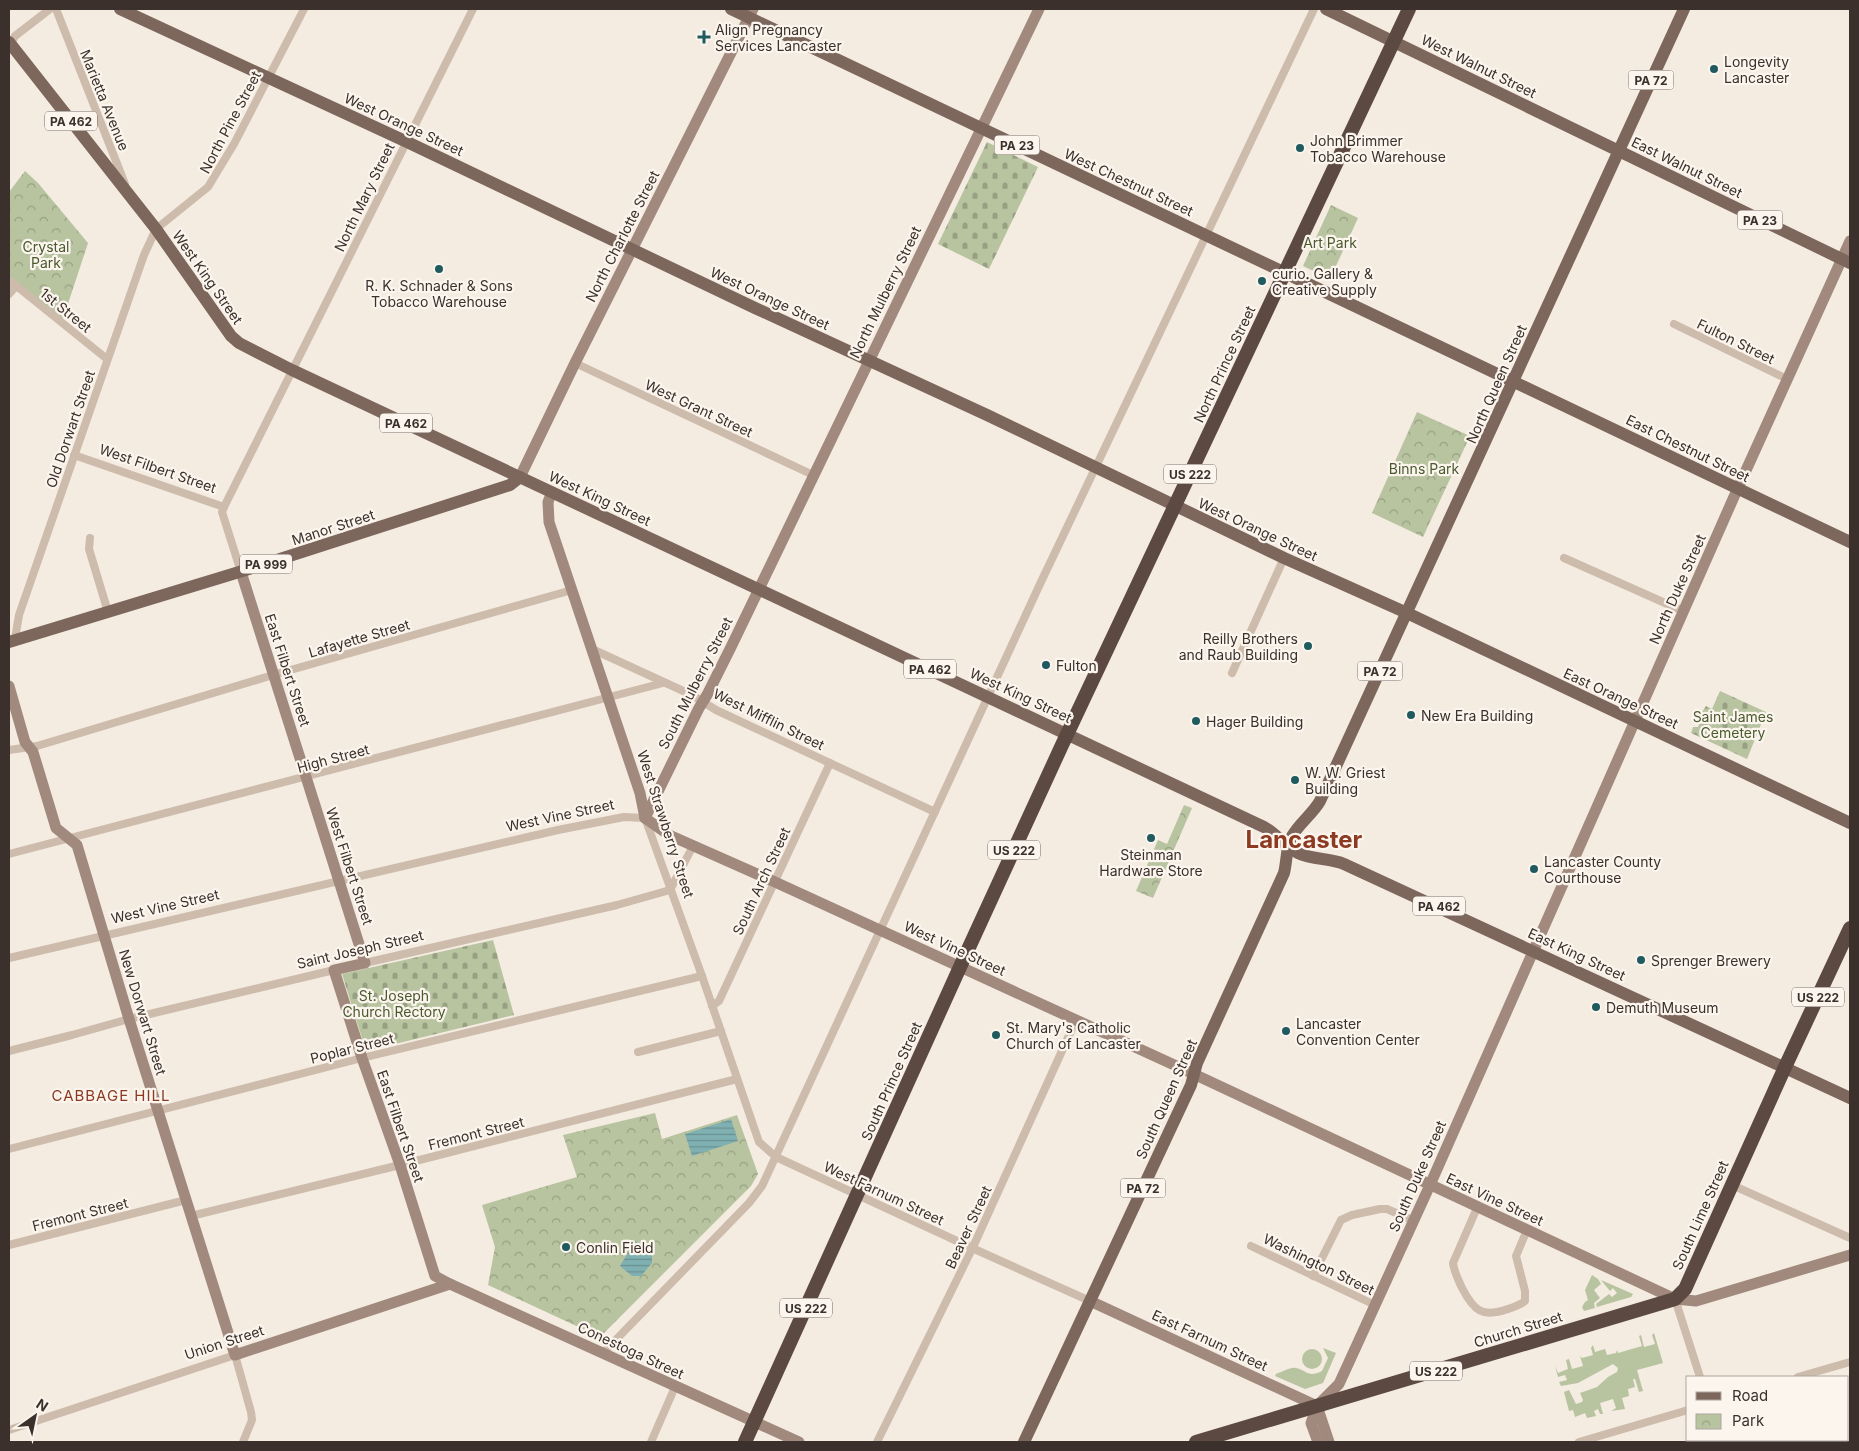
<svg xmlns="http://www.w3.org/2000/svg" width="1859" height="1451" viewBox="0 0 1859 1451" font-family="Inter,sans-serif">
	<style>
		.grass { fill: #b8c4a0 }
		.cemetery { fill: url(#cemetery-stones) }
		.park { fill: url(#park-crowns) }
		.water { fill: url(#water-rules) }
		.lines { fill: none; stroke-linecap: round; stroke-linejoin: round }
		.street { stroke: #cdbbac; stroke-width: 8 }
		.secondary { stroke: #a18a7d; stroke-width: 11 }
		.primary { stroke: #7d675c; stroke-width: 12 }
		.highway { stroke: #5c4a42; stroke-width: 14 }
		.poi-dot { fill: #1f5a5e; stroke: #fbf5ee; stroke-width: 2 }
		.labels { text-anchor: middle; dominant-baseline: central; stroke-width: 4.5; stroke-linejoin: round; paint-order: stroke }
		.shield { fill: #fbf5ee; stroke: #756b66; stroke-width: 1 }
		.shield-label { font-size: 12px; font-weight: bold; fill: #3b302b }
		.poi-label { font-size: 14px; fill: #3b302b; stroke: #fbf5ee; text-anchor: start }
		.street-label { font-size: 14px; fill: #3b302b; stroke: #fbf5ee }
		.park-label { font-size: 14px; fill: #4a5a2e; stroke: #fbf5ee }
		.neighbourhood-label { font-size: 15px; letter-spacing: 1px; fill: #8c3b22; stroke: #fbf5ee }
		.town-label { font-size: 24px; font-weight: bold; fill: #8c3b22; stroke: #fbf5ee }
	</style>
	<defs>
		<pattern id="cemetery-stones" width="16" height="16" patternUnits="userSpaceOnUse" patternTransform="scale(1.25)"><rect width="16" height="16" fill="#b8c4a0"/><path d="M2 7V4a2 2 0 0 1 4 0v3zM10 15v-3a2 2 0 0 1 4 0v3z" fill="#97a083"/></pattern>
		<pattern id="park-crowns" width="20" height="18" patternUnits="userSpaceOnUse" patternTransform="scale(1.25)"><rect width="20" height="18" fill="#b8c4a0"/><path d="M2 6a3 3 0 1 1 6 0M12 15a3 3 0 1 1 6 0" fill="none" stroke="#97a083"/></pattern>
		<pattern id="water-rules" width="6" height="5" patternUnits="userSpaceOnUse" patternTransform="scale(1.25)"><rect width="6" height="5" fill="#7fb0b2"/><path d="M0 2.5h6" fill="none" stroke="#699091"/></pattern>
	</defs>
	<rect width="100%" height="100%" fill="#f4ebe1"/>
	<g class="grass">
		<polygon points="1592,1275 1598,1279 1601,1284 1594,1290 1600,1298 1594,1303 1595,1308 1584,1311 1582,1307 1585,1302 1588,1300 1585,1290"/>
		<polygon points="1601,1280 1633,1294 1631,1297 1597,1307 1596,1304 1609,1294 1612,1297 1617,1293 1613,1288 1610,1291"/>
		<polygon points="1654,1333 1663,1363 1637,1370 1643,1391 1639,1392 1635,1379 1633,1379 1635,1387 1628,1389 1629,1396 1622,1398 1625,1409 1611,1411 1616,1408 1613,1399 1600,1403 1603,1414 1600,1414 1598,1409 1594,1411 1596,1416 1587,1418 1585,1413 1575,1417 1573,1410 1569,1411 1564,1392 1569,1390 1576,1404 1582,1402 1583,1400 1580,1393 1597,1387 1608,1377 1617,1372 1618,1368 1613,1364 1578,1383 1561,1386 1559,1382 1567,1380 1565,1375 1558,1377 1555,1366 1558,1373 1568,1369 1566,1360 1569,1359 1572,1369 1583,1366 1580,1356 1582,1358 1593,1355 1591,1348 1593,1345 1595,1352 1605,1349 1607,1355 1616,1353 1617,1350 1618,1353 1642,1346 1639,1336 1641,1335 1644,1347 1655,1344 1652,1335"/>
		<path d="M 1323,1348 L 1336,1353 L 1323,1383 L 1305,1389 L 1275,1376 L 1276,1374 C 1282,1372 1290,1367 1296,1368 C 1308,1371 1308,1378 1322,1371 L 1328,1358 Z"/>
		<circle cx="1312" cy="1359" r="10"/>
	</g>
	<g class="cemetery">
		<polygon points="987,142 1038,167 989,269 938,244"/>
		<polygon points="1720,691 1766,712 1747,759 1691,733 1693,727 1698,727 1701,720 1699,717 1706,706 1712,709"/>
		<polygon points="493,940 514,1015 366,1051 342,974"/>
	</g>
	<g class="park">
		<polygon points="25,171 38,183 88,243 62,322 9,280 9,192"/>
		<polygon points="1331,205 1358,218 1330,279 1303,266"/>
		<polygon points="1417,412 1470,436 1423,537 1372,513"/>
		<polygon points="1184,805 1192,808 1153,898 1136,891 1158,840 1167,844"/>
		<polygon points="655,1113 662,1139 737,1115 758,1174 751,1186 600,1337 488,1285 495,1247 482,1205 577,1177 563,1135"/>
	</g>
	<g class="water">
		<polygon points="731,1119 738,1141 692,1156 685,1134"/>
		<polygon points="635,1241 639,1243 652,1256 652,1263 641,1276 632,1276 620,1266"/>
	</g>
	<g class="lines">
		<g class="street">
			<polyline points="56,9 125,184"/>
			<polyline points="10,45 15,36 50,9"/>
			<polyline points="9,280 107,359"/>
			<polyline points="9,294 16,286"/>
			<polyline points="1674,324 1787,379"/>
			<polyline points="575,363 813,475"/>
			<polyline points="74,455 224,507"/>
			<polyline points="90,538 89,549 108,612"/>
			<polyline points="1564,558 1683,611"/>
			<polyline points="241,572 222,512 224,507 473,9"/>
			<polyline points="15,639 19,615 144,255 156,229 208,187 234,144 304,9"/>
			<polyline points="592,649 692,695 716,710 935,812"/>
			<polyline points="1232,673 1284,558"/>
			<polyline points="9,750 37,746 273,675 572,590"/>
			<polyline points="9,854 663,683"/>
			<polyline points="9,958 558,830 624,817 645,818 702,976 759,1142 776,1157 972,1248 1090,1301"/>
			<polyline points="365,963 617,905 670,890 693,846"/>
			<polyline points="712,1006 719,1001 830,763"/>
			<polyline points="9,1051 72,1035 129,1019 334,970"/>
			<polyline points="638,1052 721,1031"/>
			<polyline points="9,1149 362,1058 702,976"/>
			<polyline points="1732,1185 1850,1238"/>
			<path d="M 1477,1208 L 1453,1263 C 1454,1272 1458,1279 1462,1288 C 1474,1311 1482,1318 1508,1309 C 1514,1307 1520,1305 1525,1301 L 1525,1291 L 1516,1256 L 1527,1230"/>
			<polyline points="191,1216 400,1165 737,1079"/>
			<polyline points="9,1245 186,1200"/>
			<polyline points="1251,1246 1375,1305"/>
			<polyline points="1313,1276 1341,1220 1352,1215 1380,1209 1387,1209 1414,1221"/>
			<polyline points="1675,1299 1700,1377"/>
			<polyline points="603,1353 749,1203 762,1186 1040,584 1314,9"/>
			<polyline points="1798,1377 1850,1362"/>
			<polyline points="9,1430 235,1355 251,1412 252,1420 243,1442"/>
			<polyline points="1718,1440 1719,1442"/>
			<polyline points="651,1442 675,1387"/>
			<polyline points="877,1442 973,1247 1076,1020"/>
			<polyline points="1579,1442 1688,1410"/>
		</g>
		<g class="secondary">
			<polyline points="520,477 575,363 753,9"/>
			<polyline points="552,492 548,502 549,522 640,793 645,818"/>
			<polyline points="241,572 365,963 334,970 362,1058 400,1165 435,1276 450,1284 799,1442"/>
			<polyline points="9,686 25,742 33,752 56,828 77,845 129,1019 235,1355 450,1284"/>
			<polyline points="645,818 669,835 775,882 1183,1069 1675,1299 1696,1301 1850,1255"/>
			<polyline points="645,818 699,708 707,695 731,647 1039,9"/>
			<polyline points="1090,1301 1317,1406"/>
			<polyline points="1317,1406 1329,1442"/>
			<polyline points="1318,1442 1311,1423 1317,1406 1339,1384 1430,1185 1733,499 1850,241"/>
		</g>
		<g class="primary">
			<polyline points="120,9 405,141 755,308 987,415 1284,558 1407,613 1850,823"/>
			<polyline points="731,9 1850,542"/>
			<polyline points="1326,9 1850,263"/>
			<path d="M 9,42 L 156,229 L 231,336 L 239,343 L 292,370 L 1264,827 C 1277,834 1285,847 1298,853 C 1313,860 1330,858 1344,864 L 1850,1098"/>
			<polyline points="9,642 249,569 510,485 520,477"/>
			<path d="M 1024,1442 L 1191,1085 L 1197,1063 L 1284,873 C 1287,861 1286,849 1291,838 C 1298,824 1312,815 1320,801 L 1684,9"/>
		</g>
		<g class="highway">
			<polyline points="745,1442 960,967 1062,745 1409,9"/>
			<polyline points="1196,1442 1675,1299 1685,1289 1785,1067 1850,928"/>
		</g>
	</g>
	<g class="poi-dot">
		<path d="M701.5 29.5h5v5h5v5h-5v5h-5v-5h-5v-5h5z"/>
		<circle cx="1714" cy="69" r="5"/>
		<circle cx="1300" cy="148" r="5"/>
		<circle cx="439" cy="269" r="5"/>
		<circle cx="1262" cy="281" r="5"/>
		<circle cx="1308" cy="646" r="5"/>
		<circle cx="1046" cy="665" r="5"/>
		<circle cx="1411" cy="715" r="5"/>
		<circle cx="1196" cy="721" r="5"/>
		<circle cx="1295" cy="780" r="5"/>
		<circle cx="1151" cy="838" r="5"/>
		<circle cx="1534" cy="869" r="5"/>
		<circle cx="1641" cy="960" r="5"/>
		<circle cx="1596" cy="1007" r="5"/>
		<circle cx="1286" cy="1031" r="5"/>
		<circle cx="996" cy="1035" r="5"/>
		<circle cx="566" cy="1247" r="5"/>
	</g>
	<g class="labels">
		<g class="shield">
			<rect x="1628.5" y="70.5" width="45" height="19" rx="4"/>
			<rect x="45" y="111.5" width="52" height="19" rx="4"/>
			<rect x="994.5" y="135.5" width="45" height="19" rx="4"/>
			<rect x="1737.5" y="210.5" width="45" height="19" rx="4"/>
			<rect x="380" y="413.5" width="52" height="19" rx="4"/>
			<rect x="1164" y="464.5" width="52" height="19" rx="4"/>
			<rect x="240" y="554.5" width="52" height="19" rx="4"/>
			<rect x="904" y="659.5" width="52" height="19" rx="4"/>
			<rect x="1357.5" y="661.5" width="45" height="19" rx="4"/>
			<rect x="988" y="840.5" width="52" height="19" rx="4"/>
			<rect x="1413" y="896.5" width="52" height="19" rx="4"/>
			<rect x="1792" y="987.5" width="52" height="19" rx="4"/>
			<rect x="1120.5" y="1178.5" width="45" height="19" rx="4"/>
			<rect x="780" y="1298.5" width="52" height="19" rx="4"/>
			<rect x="1410" y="1361.5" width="52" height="19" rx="4"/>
		</g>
		<g class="shield-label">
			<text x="1651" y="80">PA 72</text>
			<text x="71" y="121">PA 462</text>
			<text x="1017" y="145">PA 23</text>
			<text x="1760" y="220">PA 23</text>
			<text x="406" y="423">PA 462</text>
			<text x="1190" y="474">US 222</text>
			<text x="266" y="564">PA 999</text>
			<text x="930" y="669">PA 462</text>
			<text x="1380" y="671">PA 72</text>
			<text x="1014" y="850">US 222</text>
			<text x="1439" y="906">PA 462</text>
			<text x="1818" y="997">US 222</text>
			<text x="1143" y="1188">PA 72</text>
			<text x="806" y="1308">US 222</text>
			<text x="1436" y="1371">US 222</text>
		</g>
		<g class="poi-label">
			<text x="715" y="29">Align Pregnancy<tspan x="715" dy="16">Services Lancaster</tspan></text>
			<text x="1724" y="61">Longevity<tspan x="1724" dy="16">Lancaster</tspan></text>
			<text x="1310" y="140">John Brimmer<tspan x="1310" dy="16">Tobacco Warehouse</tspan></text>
			<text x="1272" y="273">curio. Gallery &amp;<tspan x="1272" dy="16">Creative Supply</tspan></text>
			<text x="439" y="285" text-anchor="middle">R. K. Schnader &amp; Sons<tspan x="439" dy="16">Tobacco Warehouse</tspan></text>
			<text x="1298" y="638" text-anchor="end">Reilly Brothers<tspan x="1298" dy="16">and Raub Building</tspan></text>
			<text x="1056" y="665">Fulton</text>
			<text x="1421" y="715">New Era Building</text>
			<text x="1206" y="721">Hager Building</text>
			<text x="1305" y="772">W. W. Griest<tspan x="1305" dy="16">Building</tspan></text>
			<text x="1151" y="854" text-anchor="middle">Steinman<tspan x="1151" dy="16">Hardware Store</tspan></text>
			<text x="1544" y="861">Lancaster County<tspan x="1544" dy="16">Courthouse</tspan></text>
			<text x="1651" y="960">Sprenger Brewery</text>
			<text x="1606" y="1007">Demuth Museum</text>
			<text x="1296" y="1023">Lancaster<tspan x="1296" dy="16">Convention Center</tspan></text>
			<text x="1006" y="1027">St. Mary's Catholic<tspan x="1006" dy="16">Church of Lancaster</tspan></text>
			<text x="576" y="1247">Conlin Field</text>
		</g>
		<g class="street-label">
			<text transform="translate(1479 66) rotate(26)">West Walnut Street</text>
			<text transform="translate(105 100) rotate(68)">Marietta Avenue</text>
			<text transform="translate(230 122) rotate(-62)">North Pine Street</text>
			<text transform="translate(404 124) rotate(25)">West Orange Street</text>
			<text transform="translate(1687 167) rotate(26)">East Walnut Street</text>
			<text transform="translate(1129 182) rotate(25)">West Chestnut Street</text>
			<text transform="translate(364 197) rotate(-64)">North Mary Street</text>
			<text transform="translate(622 236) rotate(-63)">North Charlotte Street</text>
			<text transform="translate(208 277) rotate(55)">West King Street</text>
			<text transform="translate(885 292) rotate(-64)">North Mulberry Street</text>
			<text transform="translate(770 298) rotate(25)">West Orange Street</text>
			<text transform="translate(66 310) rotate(39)">1st Street</text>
			<text transform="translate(1736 341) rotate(26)">Fulton Street</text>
			<text transform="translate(1224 364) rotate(-65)">North Prince Street</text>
			<text transform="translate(1496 384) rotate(-66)">North Queen Street</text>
			<text transform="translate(699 408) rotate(25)">West Grant Street</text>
			<text transform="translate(70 429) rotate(-71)">Old Dorwart Street</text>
			<text transform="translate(1688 448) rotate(26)">East Chestnut Street</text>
			<text transform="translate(158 468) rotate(19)">West Filbert Street</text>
			<text transform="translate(600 498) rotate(25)">West King Street</text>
			<text transform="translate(333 527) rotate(-18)">Manor Street</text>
			<text transform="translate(1258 529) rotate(25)">West Orange Street</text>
			<text transform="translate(1677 589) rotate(-66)">North Duke Street</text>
			<text transform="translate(359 638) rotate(-16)">Lafayette Street</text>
			<text transform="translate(288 670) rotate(72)">East Filbert Street</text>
			<text transform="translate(695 683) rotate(-63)">South Mulberry Street</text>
			<text transform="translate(1021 695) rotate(25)">West King Street</text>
			<text transform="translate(1621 698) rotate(25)">East Orange Street</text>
			<text transform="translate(769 719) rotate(26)">West Mifflin Street</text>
			<text transform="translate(333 758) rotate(-15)">High Street</text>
			<text transform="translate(560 815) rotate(-12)">West Vine Street</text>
			<text transform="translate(666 824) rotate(72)">West Strawberry Street</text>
			<text transform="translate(350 866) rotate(72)">West Filbert Street</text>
			<text transform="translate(761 881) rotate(-65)">South Arch Street</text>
			<text transform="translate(165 906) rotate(-13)">West Vine Street</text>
			<text transform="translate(955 948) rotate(25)">West Vine Street</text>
			<text transform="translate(360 949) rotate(-13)">Saint Joseph Street</text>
			<text transform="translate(1577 954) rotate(25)">East King Street</text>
			<text transform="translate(143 1012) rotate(73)">New Dorwart Street</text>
			<text transform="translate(352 1048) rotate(-14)">Poplar Street</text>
			<text transform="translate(891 1081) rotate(-66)">South Prince Street</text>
			<text transform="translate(1166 1099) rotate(-66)">South Queen Street</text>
			<text transform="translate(401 1126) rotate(71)">East Filbert Street</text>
			<text transform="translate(476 1133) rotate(-14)">Fremont Street</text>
			<text transform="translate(1417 1176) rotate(-66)">South Duke Street</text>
			<text transform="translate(884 1193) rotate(25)">West Farnum Street</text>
			<text transform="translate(1495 1199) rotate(25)">East Vine Street</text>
			<text transform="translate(80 1214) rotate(-14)">Fremont Street</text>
			<text transform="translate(1700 1215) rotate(-66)">South Lime Street</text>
			<text transform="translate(968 1227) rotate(-65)">Beaver Street</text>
			<text transform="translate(1319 1264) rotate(26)">Washington Street</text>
			<text transform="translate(1518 1329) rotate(-17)">Church Street</text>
			<text transform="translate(1210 1340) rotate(25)">East Farnum Street</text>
			<text transform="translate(224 1342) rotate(-18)">Union Street</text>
			<text transform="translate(631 1350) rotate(25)">Conestoga Street</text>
		</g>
		<g class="park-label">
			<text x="1330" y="242">Art Park</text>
			<text x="46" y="246">Crystal<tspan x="46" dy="16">Park</tspan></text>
			<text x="1424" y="468">Binns Park</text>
			<text x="1733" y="716">Saint James<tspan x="1733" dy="16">Cemetery</tspan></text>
			<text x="394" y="995">St. Joseph<tspan x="394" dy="16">Church Rectory</tspan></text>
		</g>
		<g class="neighbourhood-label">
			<text x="111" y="1095">CABBAGE HILL</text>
		</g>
		<g class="town-label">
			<text x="1304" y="839">Lancaster</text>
		</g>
	</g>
	<rect width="1859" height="1451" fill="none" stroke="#3b302b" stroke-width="20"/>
	<rect x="1686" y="1376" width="162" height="65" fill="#fbf5ee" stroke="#aea6a0"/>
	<rect x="1696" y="1392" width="25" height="8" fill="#7d675c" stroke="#aea6a0"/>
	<text x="1732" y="1401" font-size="15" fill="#3b302b">Road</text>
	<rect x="1696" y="1414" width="25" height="15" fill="url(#park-crowns)" stroke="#aea6a0"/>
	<text x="1732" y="1426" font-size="15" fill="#3b302b">Park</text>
	<g transform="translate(35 1416) rotate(33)" stroke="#fbf5ee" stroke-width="4" paint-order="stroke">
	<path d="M0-4L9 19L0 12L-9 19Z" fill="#3b302b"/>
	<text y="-8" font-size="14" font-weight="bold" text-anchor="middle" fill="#3b302b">N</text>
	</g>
</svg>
